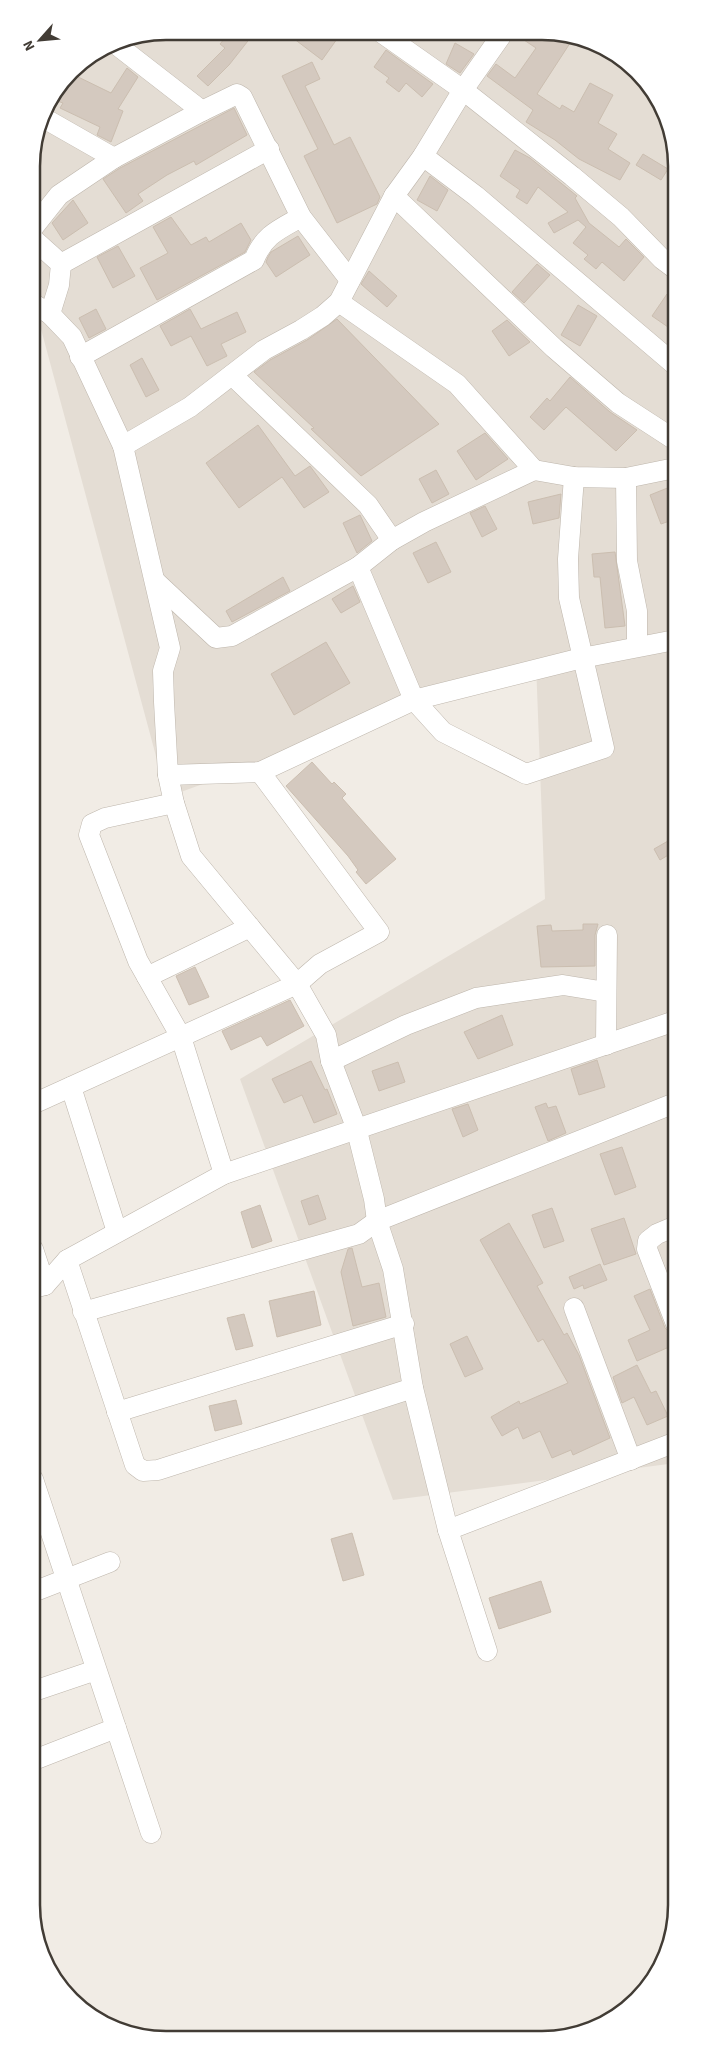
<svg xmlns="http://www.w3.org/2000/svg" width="708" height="2071" viewBox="0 0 708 2071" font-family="'Source Sans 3',sans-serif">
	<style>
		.residential { fill: #e4ddd4 }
		.building { fill: #d4c9bf; stroke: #cbbeb0 }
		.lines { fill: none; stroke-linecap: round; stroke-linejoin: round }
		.minor-casing { stroke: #beb6ac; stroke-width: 21 }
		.minor { stroke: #fff; stroke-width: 20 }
		.rim { fill: none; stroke: #423c35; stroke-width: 2.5 }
	</style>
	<rect width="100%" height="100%" fill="#f1ece5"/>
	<polygon class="residential" points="166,31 569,34 638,71 674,139 676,1463 393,1500 240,1079 545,899 536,663 167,797 38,318 32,314 32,157 45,106 77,65 114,41"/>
	<g class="building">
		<polygon points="230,32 255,32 229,65 208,86 197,76 225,48 220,44"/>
		<polygon points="285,32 342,32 322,60"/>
		<polygon points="515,34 569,34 574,37 537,94 560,109 562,105 574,112 590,83 613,95 598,123 617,134 608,149 630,163 620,180 579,159 555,140 526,122 533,110 487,76 496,64 515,78 536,48"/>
		<polygon points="455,43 474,54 460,73 446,64"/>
		<polygon points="386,50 433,84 422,97 406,83 399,92 386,82 389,78 374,67"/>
		<polygon points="312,62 320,79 305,86 334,145 350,137 380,197 377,204 337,223 304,156 318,149 282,76"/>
		<polygon points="127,68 138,77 118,109 123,111 111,142 97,135 100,127 60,108 63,103 51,99 70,73 111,93"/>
		<polygon points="234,108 247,135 196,165 194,161 167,175 138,194 143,201 126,213 103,179 120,168"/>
		<polygon points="515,150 530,158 577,196 575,198 589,223 619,247 626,239 644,257 624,281 602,262 596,269 584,259 588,255 573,243 586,227 578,220 554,233 548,223 568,212 538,187 527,204 516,197 520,190 500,176"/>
		<polygon points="643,154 668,169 661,180 636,165"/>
		<polygon points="430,176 448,190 437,211 417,200"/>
		<polygon points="73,200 88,223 63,240 52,223"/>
		<polygon points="171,217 191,245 206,237 209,242 241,223 251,240 245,252 157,300 140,268 168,253 153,227"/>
		<polygon points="298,236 310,255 276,277 266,262 268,257 271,252"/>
		<polygon points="118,246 135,276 113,288 97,257"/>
		<polygon points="537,264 550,275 524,303 512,292"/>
		<polygon points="369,271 397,296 387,307 361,284"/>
		<polygon points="667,294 674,299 674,317 668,327 652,316"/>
		<polygon points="578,305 597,316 580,346 561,335"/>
		<polygon points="96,309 106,329 89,338 79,318"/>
		<polygon points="190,309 201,329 237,312 246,332 221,344 227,356 207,366 191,336 171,346 160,326"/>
		<polygon points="337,319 439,424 361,476 311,429 314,428 254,372 270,360 307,340"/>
		<polygon points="507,320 530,342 509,356 492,331"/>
		<polygon points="142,358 159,390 146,397 130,365"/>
		<polygon points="570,377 610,412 637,430 616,451 566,407 544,430 530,417 547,398 550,401"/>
		<polygon points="258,425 295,476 310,466 329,492 304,508 282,477 239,508 206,463"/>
		<polygon points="485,433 508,459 476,480 457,451"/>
		<polygon points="436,470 449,494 432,503 419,479"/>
		<polygon points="670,487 675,499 675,519 661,524 650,495"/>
		<polygon points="561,494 559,518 533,524 528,502"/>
		<polygon points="485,506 497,529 482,537 470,513"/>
		<polygon points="360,515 372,541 357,553 343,523"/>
		<polygon points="436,542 451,572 428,583 413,553"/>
		<polygon points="615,552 625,626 605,628 600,577 594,577 592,554"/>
		<polygon points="283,577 290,591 232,622 226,611"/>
		<polygon points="353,586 360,602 341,613 332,599"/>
		<polygon points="326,642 350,683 294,715 271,674"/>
		<polygon points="312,762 332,784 334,782 346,794 342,798 396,859 366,884 356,872 358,870 348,856 286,786"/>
		<polygon points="675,837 675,851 660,860 654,849"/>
		<polygon points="583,924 598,924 595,935 595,966 541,967 537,926 551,925 552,931 583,930"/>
		<polygon points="195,967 209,997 189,1005 176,976"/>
		<polygon points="290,1000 304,1026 267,1046 261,1036 231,1050 222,1031"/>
		<polygon points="502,1015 513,1045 478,1059 464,1032"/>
		<polygon points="597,1060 605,1087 579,1095 571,1069"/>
		<polygon points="311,1061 325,1090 327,1089 337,1114 314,1123 302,1095 284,1103 272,1079"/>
		<polygon points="398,1062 405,1082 379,1091 372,1071"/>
		<polygon points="546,1103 548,1108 556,1106 566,1133 548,1141 535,1107"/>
		<polygon points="468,1104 478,1130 463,1137 452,1109"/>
		<polygon points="622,1147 636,1187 615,1195 600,1154"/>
		<polygon points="318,1195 326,1219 309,1225 301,1201"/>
		<polygon points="260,1205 272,1241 252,1248 241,1212"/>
		<polygon points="552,1208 564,1241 544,1248 532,1215"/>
		<polygon points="624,1218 636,1254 604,1265 591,1229"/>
		<polygon points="509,1223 543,1283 537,1286 564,1335 567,1333 579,1355 610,1438 573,1455 571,1450 552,1458 540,1431 523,1439 518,1427 502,1436 491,1417 519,1401 520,1404 568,1383 543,1339 538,1342 480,1240"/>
		<polygon points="352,1248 362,1287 379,1283 386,1317 353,1326 341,1272 348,1249"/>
		<polygon points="600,1264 607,1280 584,1289 583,1285 574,1289 569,1277"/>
		<polygon points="650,1289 665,1328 672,1335 676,1344 637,1361 628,1340 650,1330 634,1296"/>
		<polygon points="314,1291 321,1325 277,1337 269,1301"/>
		<polygon points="244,1314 253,1346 236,1350 227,1318"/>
		<polygon points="467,1336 483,1369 465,1377 450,1344"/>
		<polygon points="637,1365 651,1393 656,1391 668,1416 647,1425 634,1397 622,1403 613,1377"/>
		<polygon points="236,1400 242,1424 215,1431 209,1406"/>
		<polygon points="352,1533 364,1575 343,1581 331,1539"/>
		<polygon points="541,1581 551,1612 499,1629 489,1598"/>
	</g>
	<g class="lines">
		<defs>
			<g id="minor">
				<polyline points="382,33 463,90 572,176 621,217 662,259 674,268"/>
				<polyline points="113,42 202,111 114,158"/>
				<polyline points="202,111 237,94 242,97 301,217 350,280"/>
				<polyline points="423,156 476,196 674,364"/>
				<polyline points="394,196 554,348 618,403 675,440"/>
				<polyline points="32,229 59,195 114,158 42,117"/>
				<polyline points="32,238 61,264 59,285 50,314"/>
				<polyline points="61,264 269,149"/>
				<polyline points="339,302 457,384 534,470 424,522 392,540 358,567 414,700 443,732 526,774 604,748 569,598 568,559 574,477"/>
				<polyline points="32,303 50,314 72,337 123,446 190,407 264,350 301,330 323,316 339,302 394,196 423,156 463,90 503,33"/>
				<path d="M 80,357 L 254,260 C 264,235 278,230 301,217"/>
				<polyline points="232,375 368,505 392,540"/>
				<polyline points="123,446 170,648 163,671 164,702 168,775 174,803 191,856 297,984 326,1035 331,1061 356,1127 374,1199 377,1221 393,1269 413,1388 448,1530 487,1651"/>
				<polyline points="534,470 574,477 626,478 675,468"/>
				<polyline points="626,478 627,561 637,611 637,646"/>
				<polyline points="156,582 216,638 232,636 358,567"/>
				<polyline points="168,775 260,772 414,700 582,658 675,640"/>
				<polyline points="174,803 105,818 92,824 89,835 138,961 181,1037 224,1174"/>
				<polyline points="147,977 250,927"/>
				<polyline points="606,1045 607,935"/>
				<polyline points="331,1061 406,1025 476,998 563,985 606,992"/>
				<polyline points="71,1087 117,1232"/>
				<polyline points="33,1104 297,984 320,964 379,932 260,772"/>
				<polyline points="676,1226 657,1234 648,1241 647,1249 676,1324"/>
				<polyline points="33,1249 45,1285"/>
				<polyline points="67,1260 135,1465 143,1471 158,1470 413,1388"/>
				<polyline points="33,1288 45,1285 67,1260 224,1174 675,1021"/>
				<polyline points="574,1308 631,1460"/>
				<polyline points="83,1312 359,1234 377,1221 675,1103"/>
				<polyline points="117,1412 404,1324"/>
				<polyline points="33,1479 151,1833"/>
				<polyline points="448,1530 676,1442"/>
				<polyline points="33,1592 110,1562"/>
				<polyline points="34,1691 96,1670"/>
				<polyline points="34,1760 116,1728"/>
			</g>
		</defs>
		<use href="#minor" class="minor-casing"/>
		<use href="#minor" class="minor"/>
	</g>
	<path d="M0 0H708V2071H0ZM166 40H542A126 126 0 0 1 668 166V1905A126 126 0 0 1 542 2031H166A126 126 0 0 1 40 1905V166A126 126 0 0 1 166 40Z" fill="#fff" fill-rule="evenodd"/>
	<path class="rim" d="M166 40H542A126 126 0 0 1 668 166V1905A126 126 0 0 1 542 2031H166A126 126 0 0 1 40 1905V166A126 126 0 0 1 166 40Z"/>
	<g transform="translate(40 40) rotate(243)" stroke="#ffffff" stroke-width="4" paint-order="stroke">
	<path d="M0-4L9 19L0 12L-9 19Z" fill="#423c35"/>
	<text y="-8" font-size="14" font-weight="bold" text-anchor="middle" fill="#423c35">N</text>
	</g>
</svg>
